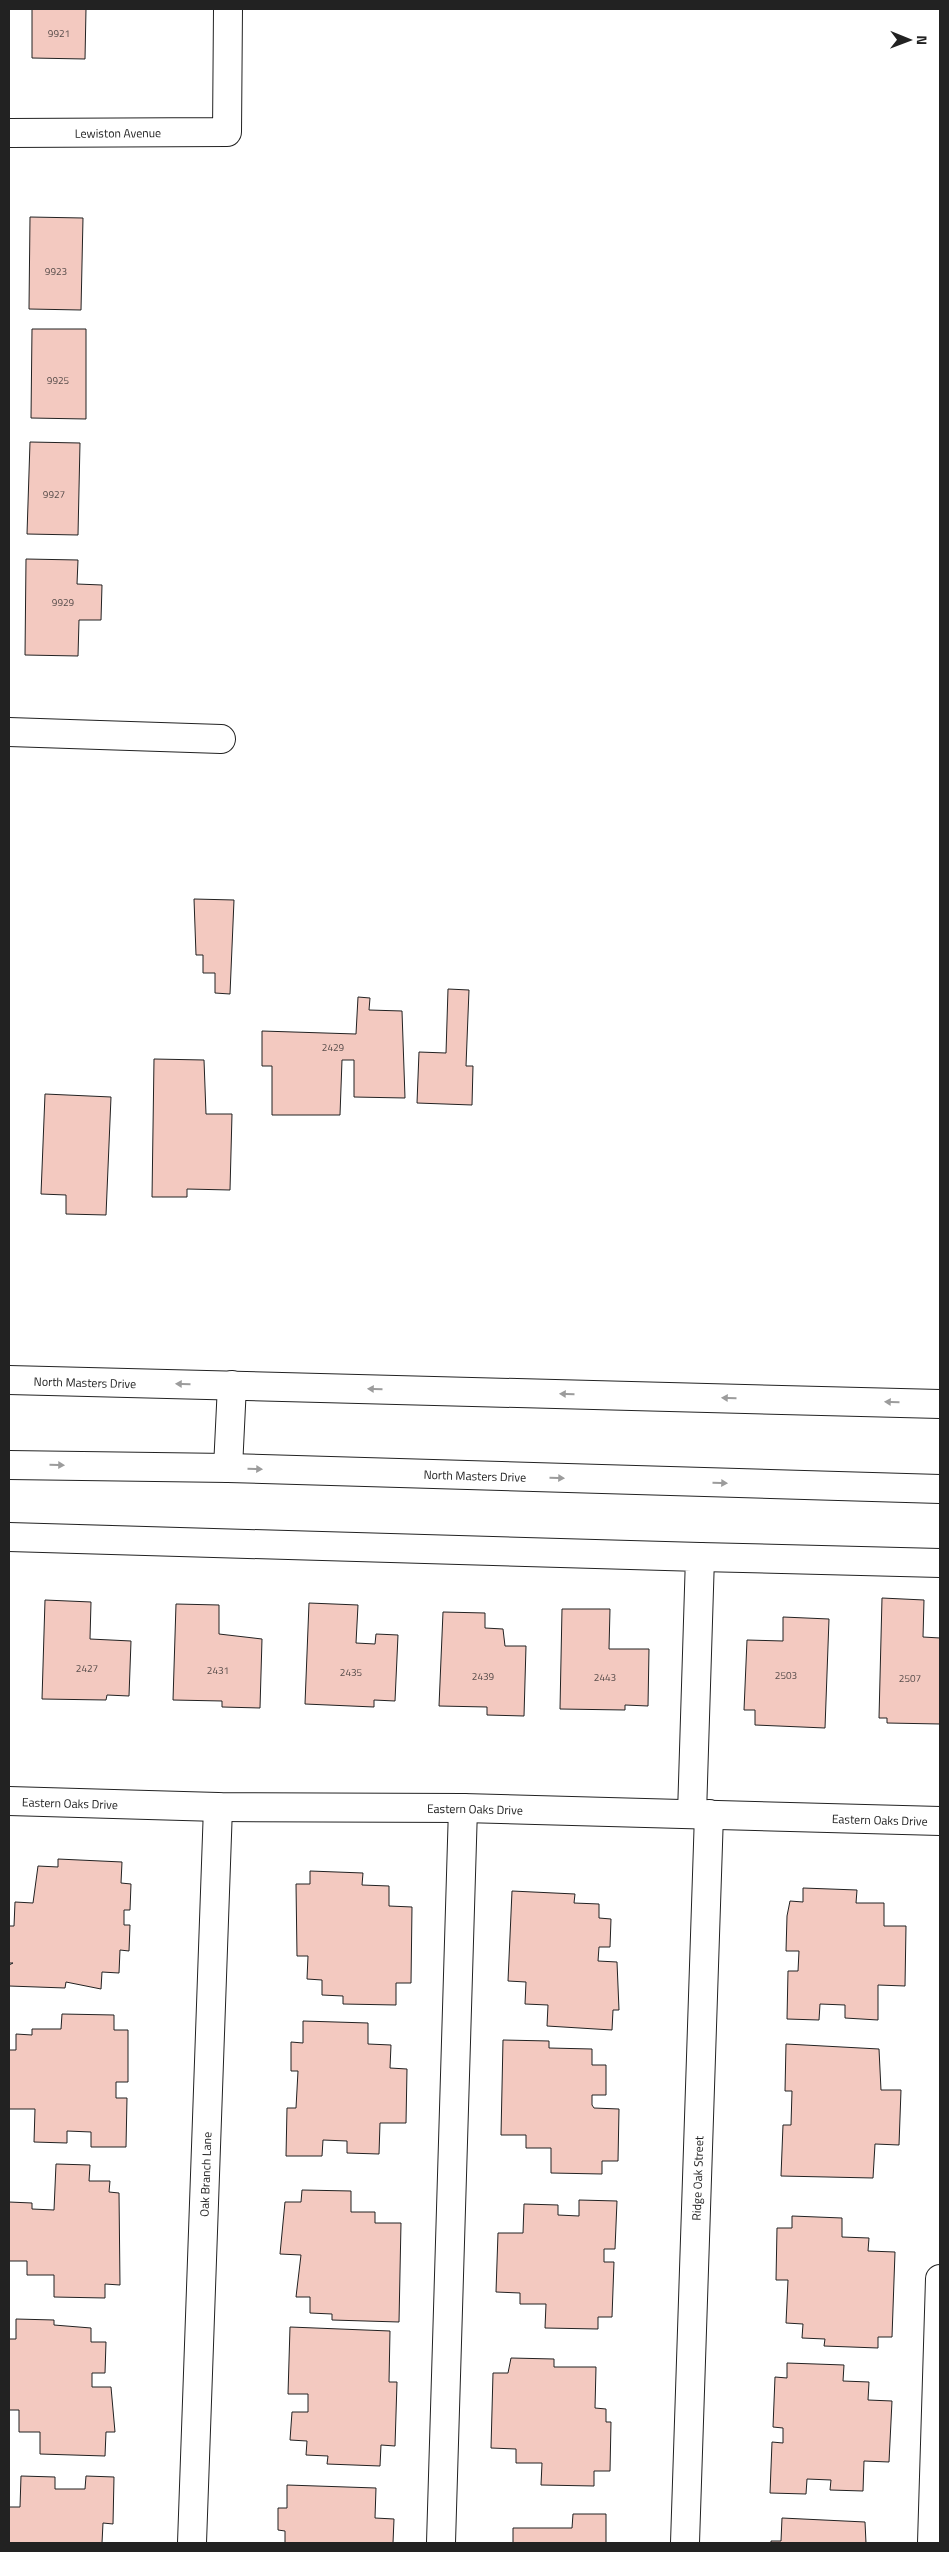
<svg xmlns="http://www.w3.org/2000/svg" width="949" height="2552" viewBox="0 0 949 2552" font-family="'Titillium Web',sans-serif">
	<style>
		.building { fill: #f3c9c0; stroke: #222 }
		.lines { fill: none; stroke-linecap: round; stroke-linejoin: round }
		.minor-casing { stroke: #222; stroke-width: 30 }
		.major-casing { stroke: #222; stroke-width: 30 }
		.minor { stroke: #fff; stroke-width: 28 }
		.major { stroke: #fff; stroke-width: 28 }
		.oneway { fill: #9c9c9c }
		.labels { text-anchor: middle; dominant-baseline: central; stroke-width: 4; stroke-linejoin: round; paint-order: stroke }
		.number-label { font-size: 10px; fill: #564c4a }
		.street-label { font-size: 12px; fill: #222; stroke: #fff }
	</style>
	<rect width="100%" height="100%" fill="#fff"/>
	<g class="building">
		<polygon points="32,9 86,9 85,59 32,58"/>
		<polygon points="30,217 83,218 81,310 29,309"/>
		<polygon points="32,329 86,329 86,419 31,418"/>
		<polygon points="30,442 80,443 78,535 27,534"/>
		<polygon points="26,559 78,560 77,584 102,585 101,620 79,620 78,656 25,655"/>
		<polygon points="194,899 234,900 230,994 215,993 215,973 203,973 203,955 196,955"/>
		<polygon points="448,989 469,990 466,1066 473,1066 472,1105 417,1103 419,1052 446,1053"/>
		<polygon points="358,997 370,998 369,1010 402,1011 405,1098 354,1097 354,1060 342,1060 340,1115 272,1115 272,1066 262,1066 262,1031 356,1034"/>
		<polygon points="154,1059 204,1060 206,1114 232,1114 230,1190 187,1189 187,1197 152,1197"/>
		<polygon points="45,1094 111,1097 106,1215 66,1214 66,1195 41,1194"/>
		<polygon points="882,1598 924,1600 923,1637 940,1638 940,1724 887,1723 887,1718 879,1718"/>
		<polygon points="45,1600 91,1602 90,1639 131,1641 129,1696 107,1695 106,1700 42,1699"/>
		<polygon points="309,1603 358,1605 356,1643 375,1644 376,1634 398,1635 395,1701 374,1700 374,1707 305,1704"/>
		<polygon points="176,1604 219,1605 219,1634 262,1639 260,1708 222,1707 222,1701 173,1700"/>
		<polygon points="562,1609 610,1609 609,1649 649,1649 648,1706 625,1705 625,1710 560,1709"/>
		<polygon points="443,1612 485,1613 485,1628 503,1629 505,1646 526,1646 524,1716 487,1715 487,1707 439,1706"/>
		<polygon points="783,1617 829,1619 825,1728 755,1725 755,1710 744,1710 747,1640 783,1641"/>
		<polygon points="58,1859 122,1862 121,1883 131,1884 130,1910 124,1910 124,1925 130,1925 129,1951 120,1950 119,1973 102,1972 101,1989 66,1982 65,1988 9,1986 9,1965 13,1963 9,1963 9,1926 14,1926 15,1902 33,1903 38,1866 58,1867"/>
		<polygon points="310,1871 363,1873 362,1885 389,1886 389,1906 412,1907 411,1983 396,1983 396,2005 343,2004 343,1996 322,1995 322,1980 307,1979 308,1956 297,1956 296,1884 310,1884"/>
		<polygon points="803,1888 857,1890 856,1903 884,1903 884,1926 906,1926 905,1986 878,1985 878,2020 845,2018 845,2005 820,2004 819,2020 787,2019 788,1971 798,1971 799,1951 786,1951 787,1916 790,1901 803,1902"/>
		<polygon points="512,1891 575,1894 574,1903 599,1904 599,1918 611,1919 610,1947 599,1947 598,1961 617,1962 619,2010 613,2010 612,2030 547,2026 548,2005 525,2004 526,1982 508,1981"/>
		<polygon points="62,2014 114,2015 114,2030 128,2030 128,2082 116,2082 116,2098 127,2098 126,2147 91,2147 91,2132 67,2131 67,2143 34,2142 35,2109 9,2109 9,2050 16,2050 16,2034 32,2035 32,2029 61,2029"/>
		<polygon points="303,2021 368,2023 368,2044 391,2045 390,2068 407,2069 406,2123 380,2123 379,2154 347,2153 347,2141 323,2140 322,2156 286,2156 287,2108 296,2108 298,2071 291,2071 291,2042 303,2043"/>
		<polygon points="503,2040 549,2041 549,2048 592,2049 592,2065 606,2065 606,2095 592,2095 592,2105 594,2108 619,2109 618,2161 602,2161 602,2174 551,2173 551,2148 526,2148 526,2135 501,2135"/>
		<polygon points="786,2044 879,2049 881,2090 901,2090 899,2145 875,2144 873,2178 781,2176 783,2125 791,2125 792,2091 785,2091"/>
		<polygon points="56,2164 90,2165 89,2181 110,2181 109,2192 119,2193 120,2285 105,2284 105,2298 54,2297 54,2275 27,2275 27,2261 9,2261 9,2202 32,2203 32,2209 54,2210"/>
		<polygon points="302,2190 351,2191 351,2212 375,2212 375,2223 401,2223 399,2322 332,2320 332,2314 310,2313 310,2297 296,2297 301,2255 280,2254 285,2202 301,2202"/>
		<polygon points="579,2200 617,2201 615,2249 604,2249 604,2262 614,2262 612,2317 598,2317 598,2329 545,2328 546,2304 520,2304 520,2293 496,2292 498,2233 523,2233 524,2204 558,2205 558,2215 579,2216"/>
		<polygon points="792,2216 842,2218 842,2237 869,2238 868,2251 895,2252 892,2337 878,2337 878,2348 824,2346 825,2339 802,2338 803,2324 786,2323 788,2280 776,2280 777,2228 792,2228"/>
		<polygon points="16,2319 54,2320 54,2325 91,2328 91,2342 106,2342 105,2373 92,2373 92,2387 111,2387 115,2432 106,2432 105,2456 40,2454 40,2432 19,2432 19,2410 9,2410 9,2339 16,2339"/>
		<polygon points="290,2327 390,2331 389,2382 397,2382 395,2446 381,2445 380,2466 327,2464 328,2456 306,2455 307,2441 290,2440 292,2412 308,2412 308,2394 288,2394"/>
		<polygon points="511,2358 554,2359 554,2367 596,2367 595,2408 606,2409 606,2422 611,2422 610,2471 594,2471 594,2486 541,2485 542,2463 516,2463 516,2449 491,2448 493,2373 508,2373"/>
		<polygon points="787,2363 844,2365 843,2381 869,2382 868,2400 892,2401 889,2462 864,2461 863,2491 830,2490 831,2480 807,2479 806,2494 770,2493 772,2442 783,2443 783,2428 773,2427 775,2377 787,2378"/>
		<polygon points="21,2476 55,2477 55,2489 85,2489 86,2476 114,2477 113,2524 103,2523 102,2543 9,2543 9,2507 20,2507"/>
		<polygon points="287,2485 376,2488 375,2518 394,2519 393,2543 285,2543 285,2531 278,2530 278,2508 287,2508"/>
		<polygon points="573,2514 606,2514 606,2543 513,2543 513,2528 572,2528"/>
		<polygon points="782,2518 865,2522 866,2543 771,2543 771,2541 781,2541"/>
	</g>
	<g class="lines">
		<defs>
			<g id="minor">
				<path id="s1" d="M 9,133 L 227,132 L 228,9"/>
				<polyline points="9,732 221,739"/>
				<polyline points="9,1537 700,1557 692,1814"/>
				<polyline points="700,1557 940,1563"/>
				<path id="s2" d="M 9,1801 L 218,1807 L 463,1808 L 940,1821"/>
				<path id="s3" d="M 192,2543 L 218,1807"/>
				<polyline points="441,2543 463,1808"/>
				<path id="s4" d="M 685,2543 L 709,1814"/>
				<polyline points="932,2543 940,2279"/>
			</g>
			<g id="major">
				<path id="s5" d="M 9,1380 L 940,1404"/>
				<path id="s6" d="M 9,1465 L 228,1468 L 940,1489"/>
				<polyline points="228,1468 232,1385"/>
			</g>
		</defs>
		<use href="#minor" class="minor-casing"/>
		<use href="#major" class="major-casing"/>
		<use href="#minor" class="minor"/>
		<use href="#major" class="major"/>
	</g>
	<defs><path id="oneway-solid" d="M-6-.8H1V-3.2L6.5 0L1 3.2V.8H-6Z" transform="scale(1.25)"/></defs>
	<g class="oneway">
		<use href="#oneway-solid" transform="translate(183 1384) rotate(-179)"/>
		<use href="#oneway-solid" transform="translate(375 1389) rotate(-178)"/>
		<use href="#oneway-solid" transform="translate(567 1394) rotate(-178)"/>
		<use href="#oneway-solid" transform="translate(729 1398) rotate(-178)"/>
		<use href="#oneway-solid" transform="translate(892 1402) rotate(-178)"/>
		<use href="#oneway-solid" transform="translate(57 1465) rotate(1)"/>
		<use href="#oneway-solid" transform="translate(255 1469) rotate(2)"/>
		<use href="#oneway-solid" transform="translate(557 1478) rotate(2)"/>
		<use href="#oneway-solid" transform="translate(720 1483) rotate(2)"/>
	</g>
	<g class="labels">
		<g class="number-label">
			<text x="59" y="33">9921</text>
			<text x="56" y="271">9923</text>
			<text x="58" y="380">9925</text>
			<text x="54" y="494">9927</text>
			<text x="63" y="602">9929</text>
			<text x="333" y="1047">2429</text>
			<text x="87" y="1668">2427</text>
			<text x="218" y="1670">2431</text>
			<text x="351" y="1672">2435</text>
			<text x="786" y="1675">2503</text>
			<text x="483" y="1676">2439</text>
			<text x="605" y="1677">2443</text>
			<text x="910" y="1678">2507</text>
		</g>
		<g class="street-label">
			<text stroke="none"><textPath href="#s1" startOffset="109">Lewiston Avenue</textPath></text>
			<text stroke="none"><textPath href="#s5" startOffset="76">North Masters Drive</textPath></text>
			<text stroke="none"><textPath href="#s6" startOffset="466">North Masters Drive</textPath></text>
			<text stroke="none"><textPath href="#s2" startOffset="61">Eastern Oaks Drive</textPath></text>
			<text stroke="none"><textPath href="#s2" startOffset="466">Eastern Oaks Drive</textPath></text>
			<text stroke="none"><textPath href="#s2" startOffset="871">Eastern Oaks Drive</textPath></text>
			<text stroke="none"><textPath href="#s3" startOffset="369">Oak Branch Lane</textPath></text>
			<text stroke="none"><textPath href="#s4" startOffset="365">Ridge Oak Street</textPath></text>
		</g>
	</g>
	<rect width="949" height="2552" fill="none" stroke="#222222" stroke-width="20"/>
	<g transform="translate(909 40) rotate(91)" stroke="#ffffff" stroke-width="4" paint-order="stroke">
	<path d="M0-4L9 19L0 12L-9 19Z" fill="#222222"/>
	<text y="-8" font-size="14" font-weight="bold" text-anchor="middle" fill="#222222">N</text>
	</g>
</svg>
